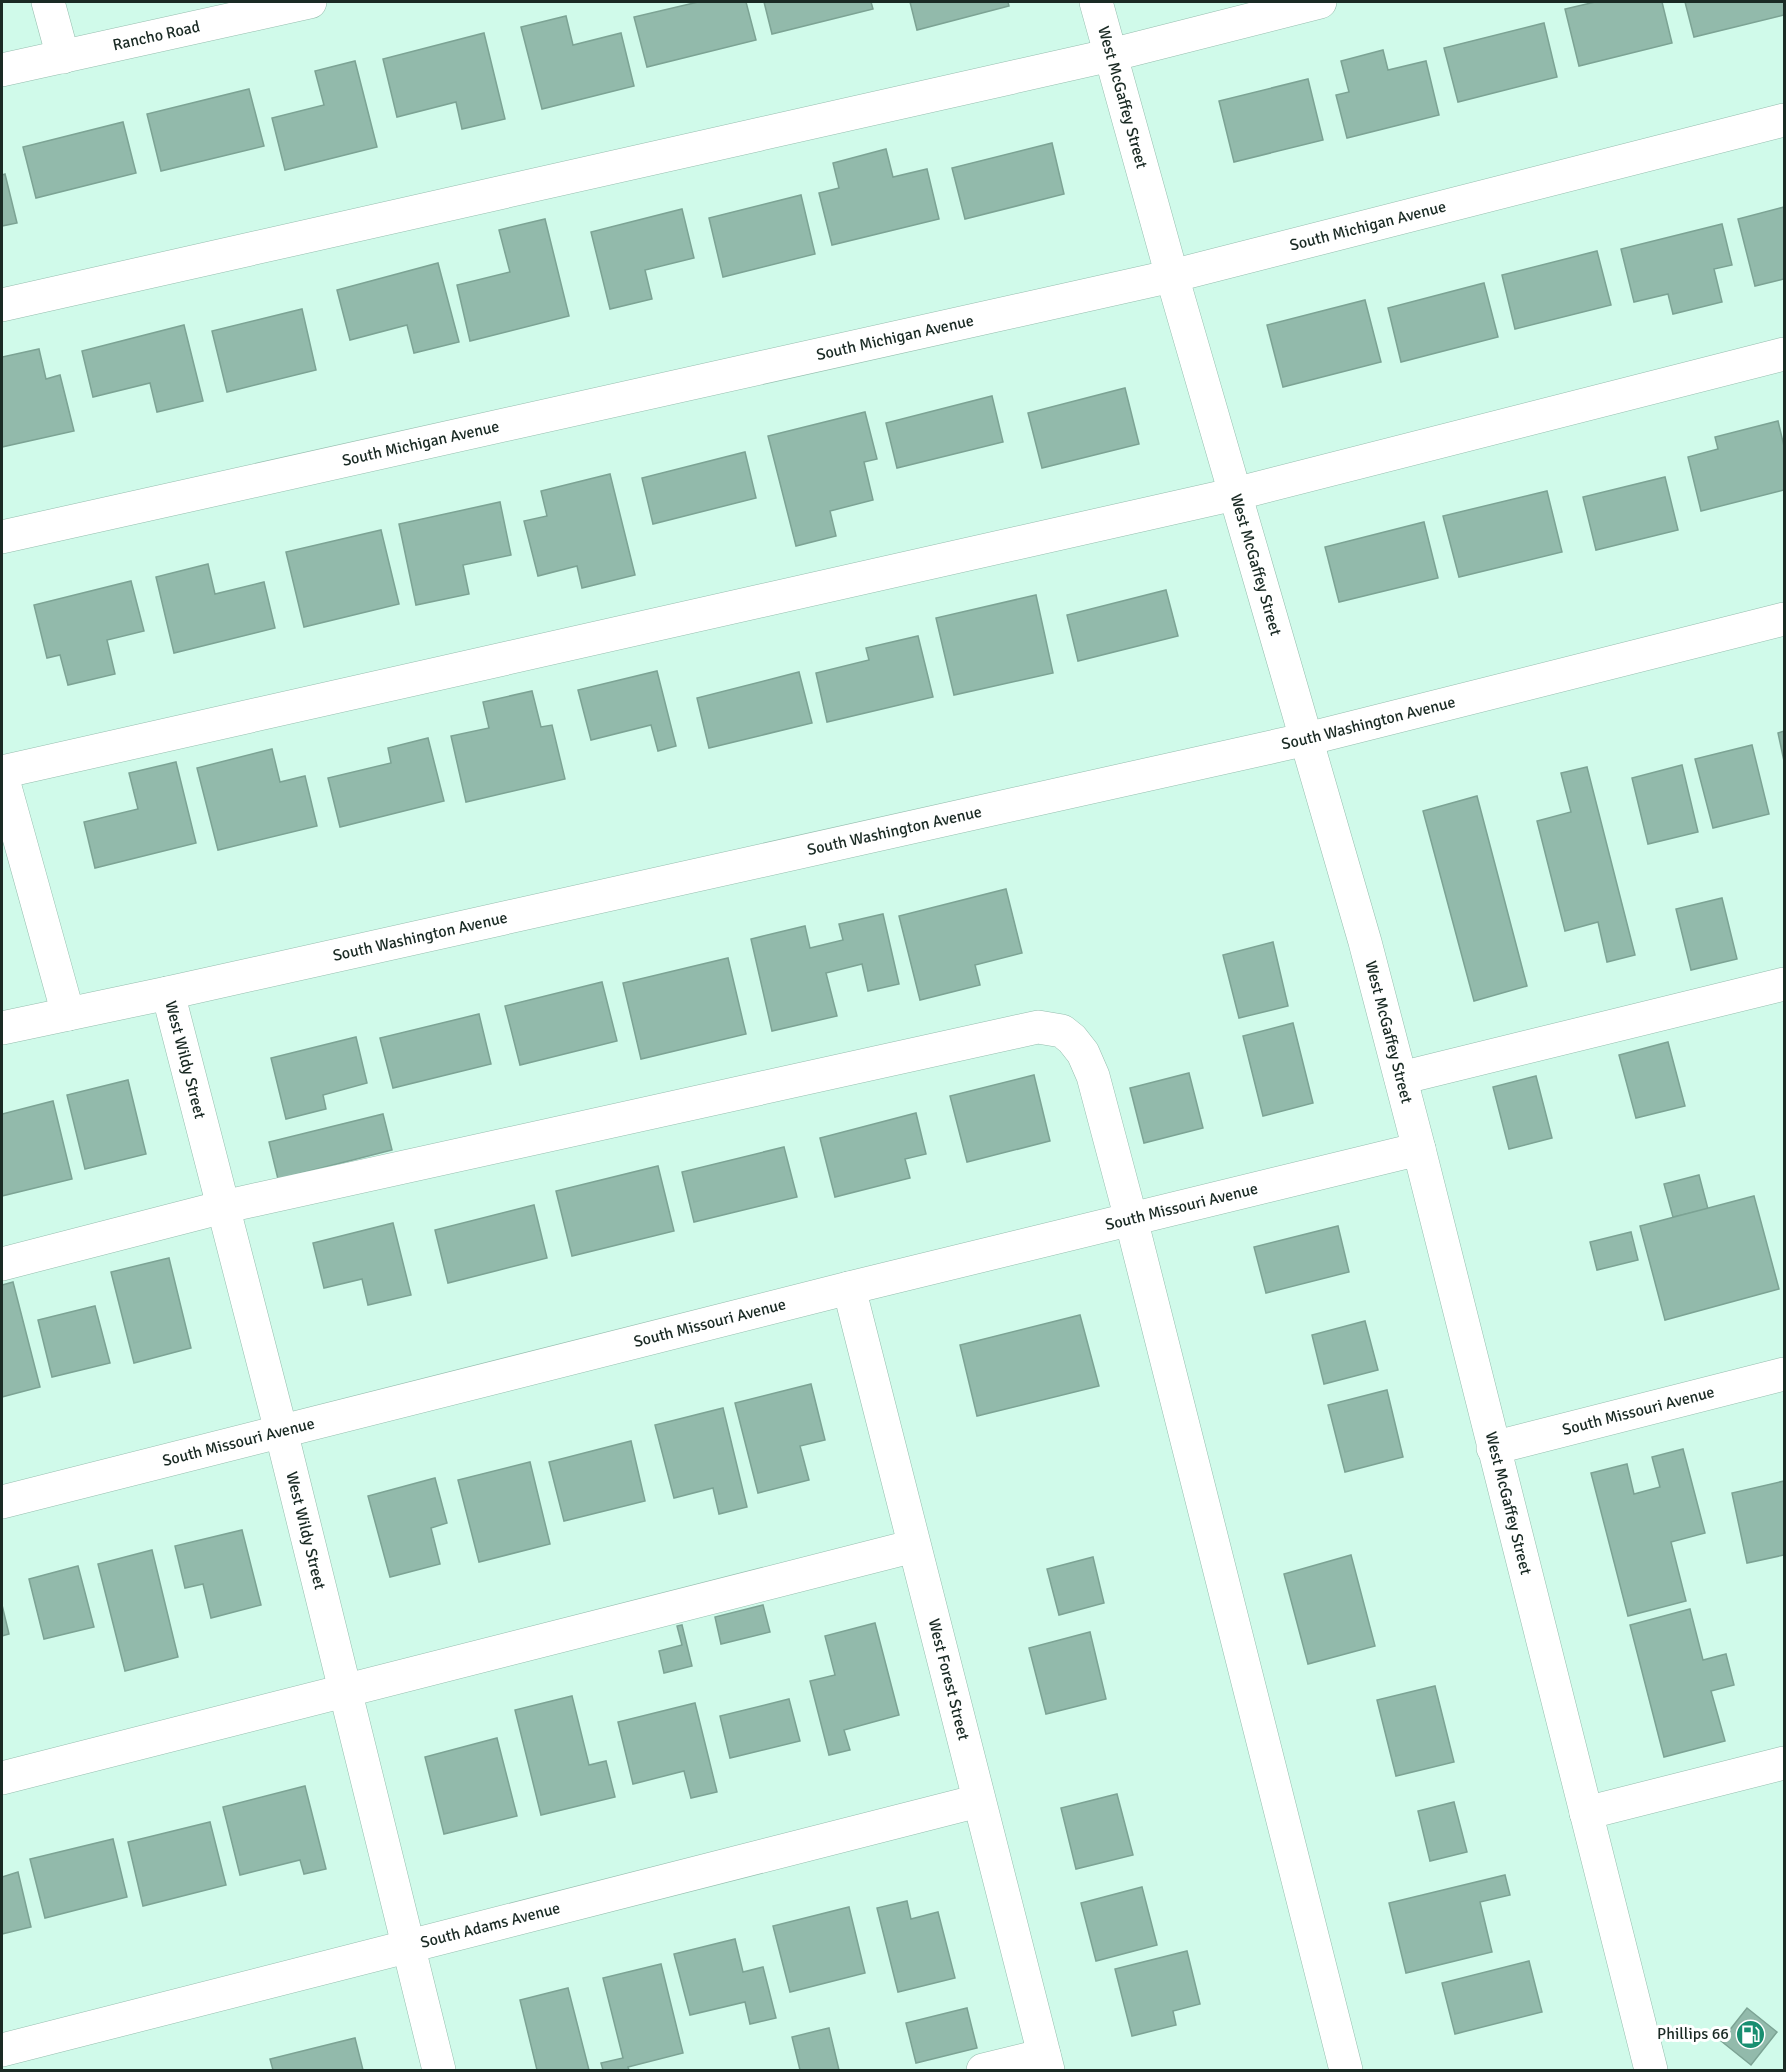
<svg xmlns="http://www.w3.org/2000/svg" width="1786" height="2072" viewBox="0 0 1786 2072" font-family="Signika,sans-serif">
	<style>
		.building { fill: #92baab; stroke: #7ca394; stroke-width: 1.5 }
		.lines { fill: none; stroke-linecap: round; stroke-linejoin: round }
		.minor-casing { stroke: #95bdae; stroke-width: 34 }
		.major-casing { stroke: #95bdae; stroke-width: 34 }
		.minor { stroke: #fff; stroke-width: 33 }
		.major { stroke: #fff; stroke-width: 33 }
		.labels { text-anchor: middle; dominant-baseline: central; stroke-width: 6; stroke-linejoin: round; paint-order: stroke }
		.street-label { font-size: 16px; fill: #1a2a24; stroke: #fff }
		.poi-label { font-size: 16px; fill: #1a2a24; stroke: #fff; text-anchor: end }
	</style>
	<rect width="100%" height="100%" fill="#d0faea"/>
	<g class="building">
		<polygon points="698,2 746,2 756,40 647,67 634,17"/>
		<polygon points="764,2 871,2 873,9 772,34"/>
		<polygon points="910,2 1008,2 1009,6 917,30"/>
		<polygon points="1595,2 1662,2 1672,43 1579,66 1565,9"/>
		<polygon points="1685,2 1784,2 1784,15 1694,37"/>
		<polygon points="566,16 573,45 621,33 634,86 542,109 521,27"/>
		<polygon points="1544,23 1557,77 1458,102 1444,48"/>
		<polygon points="484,33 505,119 462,129 456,102 397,117 383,59"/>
		<polygon points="1383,50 1388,70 1426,61 1439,115 1347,138 1336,95 1349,92 1341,61"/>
		<polygon points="355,61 377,147 285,170 272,118 324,105 315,71"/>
		<polygon points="1308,79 1323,140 1234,162 1219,101"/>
		<polygon points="249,89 264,146 161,171 147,114"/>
		<polygon points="123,122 136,173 36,198 23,147"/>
		<polygon points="1052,143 1064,194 965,219 952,168"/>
		<polygon points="886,149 893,177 927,169 939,219 832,245 819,193 839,188 833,163"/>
		<polygon points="5,174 17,223 2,226 2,175"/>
		<polygon points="801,195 815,254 723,277 709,218"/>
		<polygon points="1784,207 1784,279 1755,286 1738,219"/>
		<polygon points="682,209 694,258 645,270 652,299 610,309 591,232"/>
		<polygon points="545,219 569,316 470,341 457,285 510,272 499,230"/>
		<polygon points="1722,224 1732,265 1714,269 1722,302 1673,314 1668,294 1634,302 1621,249"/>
		<polygon points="1597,251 1611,305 1515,329 1502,275"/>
		<polygon points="438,263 459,342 414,353 407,325 350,340 337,290"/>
		<polygon points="1484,283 1498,337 1401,362 1388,308"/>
		<polygon points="1365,300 1381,362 1283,387 1267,325"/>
		<polygon points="302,309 316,370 227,392 212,331"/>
		<polygon points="184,325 203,401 157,412 150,383 93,397 82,351"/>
		<polygon points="39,349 46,379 60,375 74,431 2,447 2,357"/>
		<polygon points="1125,388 1139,444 1042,468 1028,413"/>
		<polygon points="992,396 1003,442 897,468 886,423"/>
		<polygon points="865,412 877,459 864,462 873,500 830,511 836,536 796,546 768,436"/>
		<polygon points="1778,421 1784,446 1784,490 1701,511 1688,457 1718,449 1715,437"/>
		<polygon points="745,452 756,498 653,524 642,478"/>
		<polygon points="610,474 635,575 582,588 577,566 538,576 524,521 547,516 541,491"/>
		<polygon points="1665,477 1678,530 1596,550 1583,497"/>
		<polygon points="1547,491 1562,552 1459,577 1443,516"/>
		<polygon points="500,502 511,555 463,565 469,594 416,605 399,524"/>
		<polygon points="1424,522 1438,578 1339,602 1325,547"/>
		<polygon points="381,530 399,604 304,627 286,552"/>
		<polygon points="208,564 215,594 264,582 275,628 174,653 156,577"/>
		<polygon points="131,581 144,631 107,640 115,674 68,685 60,655 47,658 34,605"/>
		<polygon points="1166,590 1178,636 1078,661 1067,615"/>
		<polygon points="1036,595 1053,673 954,695 936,618"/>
		<polygon points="918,636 933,697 827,722 816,673 869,660 866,648"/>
		<polygon points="657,671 676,746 658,751 651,725 591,740 578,690"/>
		<polygon points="799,672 812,723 709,748 697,698"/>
		<polygon points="532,691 541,727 552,725 565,779 466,802 451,736 489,728 483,702"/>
		<polygon points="1784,731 1784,761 1778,733"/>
		<polygon points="428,738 444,801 340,827 328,778 391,763 388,748"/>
		<polygon points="1752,745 1769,814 1713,828 1695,759"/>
		<polygon points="272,749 280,782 305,776 317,826 218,850 197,768"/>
		<polygon points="176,762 196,843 95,868 84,822 138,809 129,773"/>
		<polygon points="1682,765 1698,832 1648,844 1632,778"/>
		<polygon points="1587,767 1635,955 1607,962 1598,922 1565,931 1537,821 1571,812 1561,773"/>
		<polygon points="1477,796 1527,986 1474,1001 1423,811"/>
		<polygon points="1006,889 1022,953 975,965 980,985 920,1000 899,916"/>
		<polygon points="1722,898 1737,959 1691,970 1676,909"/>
		<polygon points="883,914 899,984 868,991 862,964 826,973 837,1016 772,1031 751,939 805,926 810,948 843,940 839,924"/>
		<polygon points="1273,942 1288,1006 1239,1018 1223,955"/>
		<polygon points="728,958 746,1034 641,1059 623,983"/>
		<polygon points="602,982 617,1041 520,1065 505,1006"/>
		<polygon points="479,1014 491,1064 393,1088 380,1038"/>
		<polygon points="1293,1023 1313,1103 1263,1116 1243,1036"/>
		<polygon points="356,1037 367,1083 323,1095 326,1109 286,1119 271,1058"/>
		<polygon points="1668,1042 1685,1106 1636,1118 1619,1055"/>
		<polygon points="1189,1073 1203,1128 1144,1143 1130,1088"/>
		<polygon points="1034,1075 1050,1141 967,1162 950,1096"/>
		<polygon points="1536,1076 1552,1138 1509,1149 1493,1087"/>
		<polygon points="128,1080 146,1154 85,1169 67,1095"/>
		<polygon points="53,1101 72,1179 2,1196 2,1114"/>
		<polygon points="916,1113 926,1154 905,1159 910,1178 835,1197 820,1138"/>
		<polygon points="383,1114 392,1150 278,1179 269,1142"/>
		<polygon points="784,1147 797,1197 694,1222 682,1172"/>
		<polygon points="658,1166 674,1231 572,1256 556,1191"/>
		<polygon points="1699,1175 1708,1209 1673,1217 1664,1184"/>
		<polygon points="1754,1196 1779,1289 1665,1320 1640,1226"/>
		<polygon points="534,1205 547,1258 448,1283 435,1230"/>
		<polygon points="393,1223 411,1295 368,1305 362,1279 324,1288 313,1243"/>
		<polygon points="1338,1226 1349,1272 1266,1293 1254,1247"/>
		<polygon points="1631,1232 1638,1260 1597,1270 1590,1242"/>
		<polygon points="169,1258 191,1348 134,1363 111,1272"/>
		<polygon points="13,1282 40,1387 2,1397 2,1285"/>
		<polygon points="95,1306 110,1363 52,1377 38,1320"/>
		<polygon points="1080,1315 1099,1386 977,1416 960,1345"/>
		<polygon points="1365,1321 1378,1370 1324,1384 1312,1335"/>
		<polygon points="811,1384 825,1440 800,1446 809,1480 758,1493 735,1403"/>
		<polygon points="1387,1390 1403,1457 1345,1472 1328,1405"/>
		<polygon points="723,1408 747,1507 719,1514 713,1488 674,1498 655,1425"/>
		<polygon points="631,1441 645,1501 564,1521 549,1462"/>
		<polygon points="1683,1449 1705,1533 1671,1542 1686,1601 1628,1616 1591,1473 1627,1464 1634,1494 1660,1487 1652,1457"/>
		<polygon points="530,1462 550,1544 479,1562 458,1480"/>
		<polygon points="435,1478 447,1523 431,1528 440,1564 390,1577 368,1496"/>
		<polygon points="1784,1481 1784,1555 1747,1563 1732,1493"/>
		<polygon points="242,1530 261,1605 211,1618 203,1584 185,1588 175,1546"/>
		<polygon points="152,1550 178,1657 125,1671 98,1564"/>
		<polygon points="1351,1555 1375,1646 1308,1664 1284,1574"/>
		<polygon points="1093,1557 1104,1603 1059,1615 1047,1569"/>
		<polygon points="78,1566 94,1627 44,1639 29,1579"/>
		<polygon points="2,1605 9,1634 2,1636"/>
		<polygon points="763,1605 770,1632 721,1644 715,1617"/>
		<polygon points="1690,1609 1703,1660 1726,1654 1734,1685 1711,1691 1725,1741 1664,1757 1630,1625"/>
		<polygon points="875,1623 899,1715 844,1730 850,1750 829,1755 810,1681 835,1675 825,1636"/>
		<polygon points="682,1625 692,1666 664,1673 659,1651 682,1645 677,1626"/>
		<polygon points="1090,1632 1106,1699 1046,1714 1029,1648"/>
		<polygon points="1435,1686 1454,1762 1396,1776 1377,1700"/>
		<polygon points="572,1696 589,1765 606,1761 615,1797 541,1815 515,1710"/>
		<polygon points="789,1699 800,1741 730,1758 720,1716"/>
		<polygon points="695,1703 717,1792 691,1798 684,1771 633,1784 618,1722"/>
		<polygon points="497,1738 517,1816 444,1834 425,1757"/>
		<polygon points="305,1786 326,1869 304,1874 300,1860 240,1875 223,1807"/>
		<polygon points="1117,1794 1133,1855 1076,1869 1061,1808"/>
		<polygon points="1454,1802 1467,1852 1430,1861 1418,1811"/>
		<polygon points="210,1822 226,1885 143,1906 128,1842"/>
		<polygon points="113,1839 127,1897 45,1918 30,1859"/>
		<polygon points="18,1872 31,1927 2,1934 2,1877"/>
		<polygon points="1505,1875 1510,1895 1480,1902 1492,1952 1406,1973 1389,1903"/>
		<polygon points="1142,1887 1157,1945 1096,1961 1081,1903"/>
		<polygon points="907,1901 911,1919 938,1912 955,1978 898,1992 877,1908"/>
		<polygon points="849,1907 865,1973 790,1992 773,1926"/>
		<polygon points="735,1939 743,1972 763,1967 776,2018 750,2024 745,2002 690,2015 674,1954"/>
		<polygon points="1187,1951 1200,2004 1173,2011 1176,2025 1132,2036 1115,1969"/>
		<polygon points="1529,1961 1542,2012 1455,2034 1442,1983"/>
		<polygon points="661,1964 683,2053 628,2067 629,2070 603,2070 601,2063 623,2058 603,1978"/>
		<polygon points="568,1988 589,2070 537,2070 520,2000"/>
		<polygon points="967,2008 977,2048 916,2063 906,2023"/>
		<polygon points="1747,2008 1777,2032 1751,2065 1721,2041"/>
		<polygon points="829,2028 839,2070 800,2070 792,2037"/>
		<polygon points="355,2038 363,2070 273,2070 270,2059"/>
	</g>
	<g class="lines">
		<defs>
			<g id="minor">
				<polyline points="48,2 63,57"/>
				<path id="s1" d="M 2,70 L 310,2"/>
				<polyline points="2,305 1111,55 1320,2"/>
				<path id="s2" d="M 2,537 L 1172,276 L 1784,120"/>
				<polyline points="2,772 1235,494 1784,354"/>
				<polyline points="2,776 68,1014"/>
				<path id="s3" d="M 168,993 L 281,1431 L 439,2070"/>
				<path id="s4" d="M 2,1028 L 168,993 L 1307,739 L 1784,619"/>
				<polyline points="1401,1078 1784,984"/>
				<polyline points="2,1264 223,1207 1038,1027 1062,1031 1072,1039 1083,1053 1093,1076 1131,1219 1346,2070"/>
				<path id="s5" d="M 849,1288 L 1048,2070"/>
				<path id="s6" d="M 1493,1448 L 1784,1374"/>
				<path id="s7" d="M 2,1502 L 849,1288 L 1419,1149"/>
				<polyline points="2,1778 914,1546"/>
				<polyline points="1586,1813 1784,1763"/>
				<path id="s8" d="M 2,2050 L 978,1801"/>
				<polyline points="983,2070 1044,2055"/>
			</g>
			<g id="major">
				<path id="s9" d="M 1096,2 L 1172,276 L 1365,942 L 1419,1149 L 1651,2070"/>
			</g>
		</defs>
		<use href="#minor" class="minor-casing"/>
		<use href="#major" class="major-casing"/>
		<use href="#minor" class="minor"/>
		<use href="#major" class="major"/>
	</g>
	<defs>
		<symbol id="fuel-disc" viewBox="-11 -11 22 22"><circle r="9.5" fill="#198e70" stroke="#fff"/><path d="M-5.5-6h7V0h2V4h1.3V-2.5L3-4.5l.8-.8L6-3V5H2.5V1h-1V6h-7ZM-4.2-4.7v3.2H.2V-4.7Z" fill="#fff"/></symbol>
	</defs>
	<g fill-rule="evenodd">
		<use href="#fuel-disc" x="1734" y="2018" width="33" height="33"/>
	</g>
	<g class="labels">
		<g class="street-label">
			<text stroke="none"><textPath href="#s1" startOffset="158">Rancho Road</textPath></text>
			<text stroke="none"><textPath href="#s9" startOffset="99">West McGaffey Street</textPath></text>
			<text stroke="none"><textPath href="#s2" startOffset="1401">South Michigan Avenue</textPath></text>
			<text stroke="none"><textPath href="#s2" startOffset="915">South Michigan Avenue</textPath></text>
			<text stroke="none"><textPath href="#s2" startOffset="429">South Michigan Avenue</textPath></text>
			<text stroke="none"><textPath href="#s9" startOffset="585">West McGaffey Street</textPath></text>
			<text stroke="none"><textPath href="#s4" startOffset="1400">South Washington Avenue</textPath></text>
			<text stroke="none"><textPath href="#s4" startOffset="914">South Washington Avenue</textPath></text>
			<text stroke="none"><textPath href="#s4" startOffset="428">South Washington Avenue</textPath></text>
			<text stroke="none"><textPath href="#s9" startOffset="1071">West McGaffey Street</textPath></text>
			<text stroke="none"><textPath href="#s3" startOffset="69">West Wildy Street</textPath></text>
			<text stroke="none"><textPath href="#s7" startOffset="1216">South Missouri Avenue</textPath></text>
			<text stroke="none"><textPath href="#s7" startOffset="730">South Missouri Avenue</textPath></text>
			<text stroke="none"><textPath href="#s6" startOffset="150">South Missouri Avenue</textPath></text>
			<text stroke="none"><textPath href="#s7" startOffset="244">South Missouri Avenue</textPath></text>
			<text stroke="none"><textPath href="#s9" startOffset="1557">West McGaffey Street</textPath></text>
			<text stroke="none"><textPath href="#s3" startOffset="555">West Wildy Street</textPath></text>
			<text stroke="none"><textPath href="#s5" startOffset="404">West Forest Street</textPath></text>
			<text stroke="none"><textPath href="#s8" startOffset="504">South Adams Avenue</textPath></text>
		</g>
		<g class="poi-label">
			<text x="1729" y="2034">Phillips 66</text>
		</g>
	</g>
	<rect width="1786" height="2072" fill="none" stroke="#1a2a24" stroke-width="6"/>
</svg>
